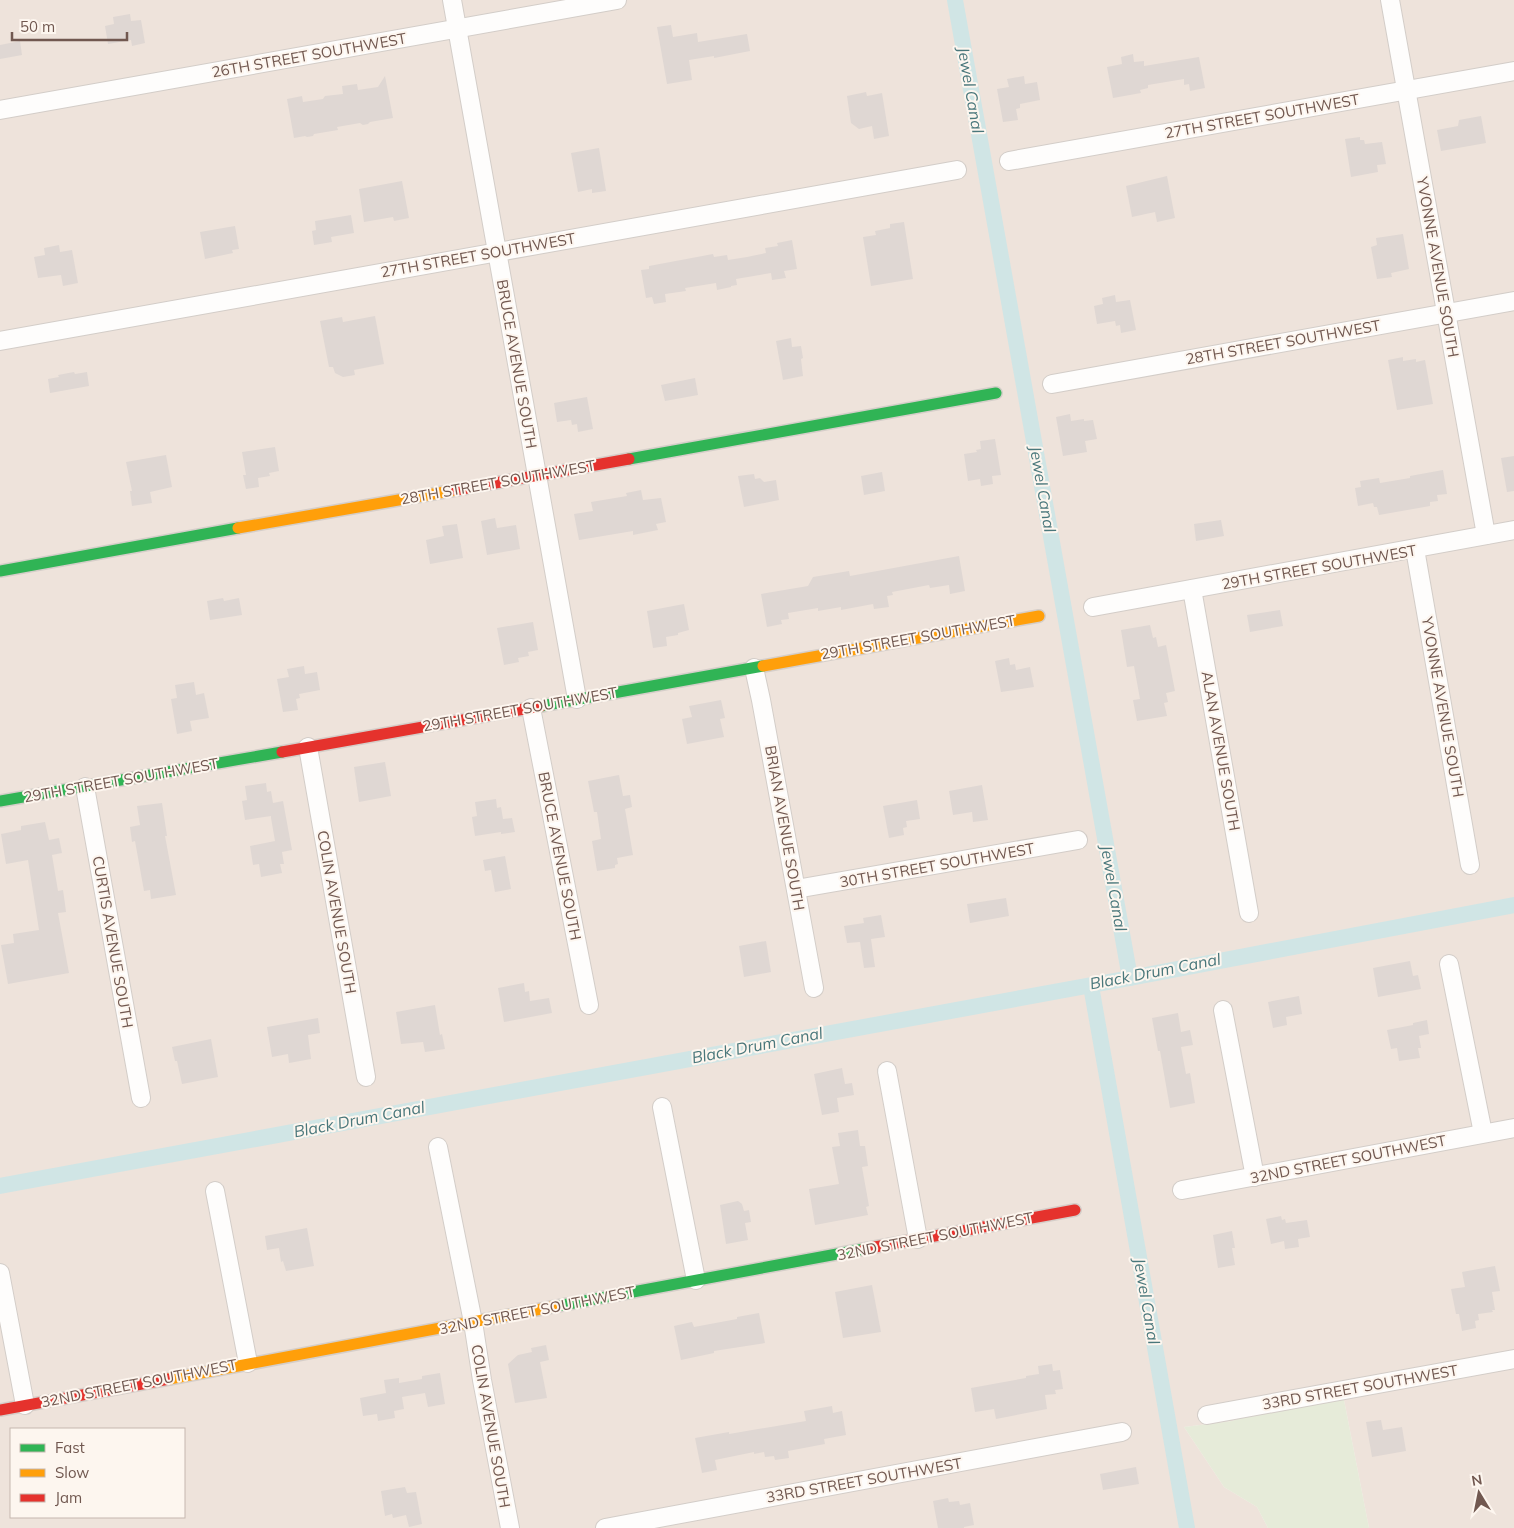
<svg xmlns="http://www.w3.org/2000/svg" width="1514" height="1528" viewBox="0 0 1514 1528" font-family="Mulish,sans-serif">
	<style>
		.residential { fill: #eee3db; fill-rule: evenodd }
		.green { fill: #e6ebd9 }
		.lines { fill: none; stroke-linecap: round; stroke-linejoin: round }
		.canal { stroke: #d0e5e5; stroke-width: 16 }
		.building { fill: #dfd7d3 }
		.street-casing { stroke: #d3cdc8; stroke-width: 20 }
		.fast-casing { stroke: #d5cec9; stroke-width: 14 }
		.slow-casing { stroke: #d5cec9; stroke-width: 14 }
		.jam-casing { stroke: #d5cec9; stroke-width: 14 }
		.street { stroke: #fefdfc; stroke-width: 18 }
		.fast { stroke: #30b455; stroke-width: 11 }
		.slow { stroke: #ff9f0a; stroke-width: 11 }
		.jam { stroke: #e5322d; stroke-width: 11 }
		.labels { text-anchor: middle; dominant-baseline: central; stroke-width: 4; stroke-linejoin: round; paint-order: stroke }
		.street-label { font-size: 15px; fill: #715850; stroke: #fdf6ef }
		.water-label { font-size: 16px; font-style: italic; fill: #49777b; stroke: #fdf6ef }
	</style>
	<rect width="100%" height="100%" fill="#f6f1ed"/>
	<path class="residential" d="M 0,0 L 1514,0 L 1514,1528 L 1369,1528 L 1344,1400 L 1277,1403 L 1232,1421 L 1184,1427 L 1224,1487 L 1257,1507 L 1268,1528 L 0,1528 ZM 11,1429 L 184,1429 L 184,1517 L 11,1517 Z"/>
	<polygon class="green" points="1318,1399 1344,1400 1369,1528 1268,1528 1257,1507 1224,1487 1184,1427 1232,1421 1277,1403"/>
	<g class="lines">
		<g class="canal">
			<polyline points="955,0 1130,978"/>
			<polyline points="1091,986 1187,1528"/>
			<polyline points="0,1186 1130,978 1514,905"/>
		</g>
	</g>
	<g class="building">
		<polygon points="130,14 131,21 141,20 145,43 132,46 131,40 108,44 105,26 114,24 113,17"/>
		<polygon points="671,25 673,37 697,33 698,42 747,34 750,51 714,58 714,56 689,60 692,80 667,84 657,27"/>
		<polygon points="20,41 22,55 0,59 0,45"/>
		<polygon points="1133,54 1134,62 1144,61 1144,66 1199,57 1205,88 1190,91 1189,84 1184,85 1184,79 1148,85 1148,88 1140,90 1141,93 1113,98 1107,67 1122,64 1121,57"/>
		<polygon points="385,76 393,118 370,122 368,124 363,125 360,123 337,127 338,130 314,134 313,136 307,137 305,136 294,138 287,99 302,96 303,102 323,99 325,96 343,94 342,86 357,84 358,90 378,87"/>
		<polygon points="1024,76 1025,84 1037,82 1040,100 1020,104 1020,108 1016,109 1018,120 1003,122 997,89 1009,87 1007,79"/>
		<polygon points="866,92 867,96 882,93 889,136 874,139 872,126 859,129 851,123 847,96"/>
		<polygon points="1481,116 1486,143 1441,151 1437,130 1458,126 1459,120"/>
		<polygon points="1360,137 1360,140 1364,140 1365,144 1382,142 1386,164 1377,165 1378,172 1351,177 1345,139"/>
		<polygon points="599,148 606,191 592,193 592,189 578,192 571,153"/>
		<polygon points="1167,176 1175,218 1157,222 1155,212 1132,217 1126,186"/>
		<polygon points="402,181 409,218 394,221 393,217 364,222 359,189"/>
		<polygon points="351,215 354,233 331,237 332,242 314,245 312,231 316,230 315,221"/>
		<polygon points="904,222 913,279 871,286 863,237 876,235 875,231 890,228 890,224"/>
		<polygon points="235,226 239,249 232,250 233,253 205,259 200,232"/>
		<polygon points="1403,234 1409,269 1391,273 1392,277 1377,279 1371,247 1377,245 1376,238"/>
		<polygon points="792,240 797,269 784,271 786,278 772,280 771,273 736,279 737,285 731,286 731,287 717,290 716,283 685,288 686,291 665,294 666,302 654,304 652,297 646,298 641,270 649,269 649,266 713,254 714,257 727,255 728,260 747,257 766,253 765,248 778,246 777,243"/>
		<polygon points="59,245 60,252 72,250 78,283 63,286 61,275 38,278 34,257 45,255 44,248"/>
		<polygon points="1115,295 1116,302 1130,300 1136,330 1121,333 1120,325 1116,326 1115,321 1097,324 1094,306 1103,304 1102,298"/>
		<polygon points="375,316 384,364 354,370 355,375 343,377 335,373 333,367 329,367 320,321 342,317 343,322"/>
		<polygon points="791,338 792,347 801,346 803,358 801,359 803,376 783,380 776,341"/>
		<polygon points="1403,357 1403,361 1416,359 1416,362 1425,360 1433,404 1397,410 1388,360"/>
		<polygon points="74,372 75,374 87,372 89,386 50,393 48,379 59,377 58,375"/>
		<polygon points="695,378 698,395 665,401 661,385"/>
		<polygon points="587,397 593,429 578,432 577,424 572,425 571,420 557,422 554,403"/>
		<polygon points="1070,414 1071,421 1084,419 1084,421 1093,420 1097,439 1085,441 1087,452 1063,456 1056,417"/>
		<polygon points="995,439 1001,475 992,476 993,484 981,486 980,479 968,481 964,454 977,452 976,450 981,449 980,441"/>
		<polygon points="275,447 279,471 269,473 270,476 258,478 259,487 246,489 243,475 246,475 242,452"/>
		<polygon points="166,455 172,487 150,492 152,503 132,506 130,491 132,491 126,462"/>
		<polygon points="1514,456 1514,491 1507,492 1501,458"/>
		<polygon points="1443,470 1447,494 1437,495 1438,501 1430,502 1430,506 1379,515 1377,507 1374,507 1373,503 1358,506 1355,488 1361,487 1360,481 1379,478 1380,483 1410,478 1410,476"/>
		<polygon points="882,472 885,491 864,495 861,476"/>
		<polygon points="754,474 755,479 760,478 764,482 776,480 779,500 744,507 738,476"/>
		<polygon points="641,490 643,500 661,498 666,522 656,524 658,530 633,535 633,531 579,540 574,514 593,511 591,502 627,496 626,493"/>
		<polygon points="495,518 497,528 516,525 520,549 487,555 481,521"/>
		<polygon points="1221,520 1224,536 1196,541 1194,524"/>
		<polygon points="457,524 463,558 430,564 426,540 444,536 442,526"/>
		<polygon points="959,556 965,591 950,594 949,585 930,588 929,585 892,592 893,595 887,596 889,607 874,609 873,604 841,610 841,607 818,611 818,608 788,613 789,619 781,620 782,624 767,627 761,594 808,586 813,577 849,571 850,576"/>
		<polygon points="223,598 224,601 239,598 242,615 210,620 207,601"/>
		<polygon points="684,604 689,630 678,633 678,635 666,637 667,646 653,648 647,611"/>
		<polygon points="1280,610 1283,626 1250,632 1247,615"/>
		<polygon points="533,622 538,650 528,652 529,656 518,658 519,662 504,665 497,628"/>
		<polygon points="1150,625 1153,638 1156,637 1158,647 1166,645 1175,691 1166,693 1168,702 1164,703 1167,716 1137,721 1133,700 1140,699 1134,666 1127,667 1121,630"/>
		<polygon points="1009,658 1010,665 1015,664 1016,670 1030,667 1034,687 1001,692 995,661"/>
		<polygon points="304,666 305,674 317,672 320,690 299,694 300,698 296,699 298,710 283,712 277,679 289,677 287,669"/>
		<polygon points="194,682 196,695 204,693 209,718 190,721 192,731 177,734 171,699 177,698 175,685"/>
		<polygon points="721,700 725,718 720,719 724,737 687,744 682,719 692,717 689,706"/>
		<polygon points="385,762 391,796 359,802 354,767"/>
		<polygon points="619,775 623,796 630,795 632,807 625,809 633,855 617,858 618,864 615,865 615,868 597,871 592,841 601,839 597,812 594,812 588,781"/>
		<polygon points="266,783 267,792 271,791 273,803 283,801 292,850 282,852 284,864 280,864 282,873 261,877 259,864 253,865 250,846 275,841 271,818 271,816 245,820 242,801 247,800 245,786"/>
		<polygon points="982,785 988,820 973,822 972,812 953,815 949,791"/>
		<polygon points="496,799 497,808 501,807 503,819 512,818 515,832 501,834 501,832 475,836 472,817 477,816 475,802"/>
		<polygon points="917,800 920,819 906,821 907,827 903,828 904,835 889,838 883,806"/>
		<polygon points="162,803 167,836 165,836 176,895 151,899 150,890 144,891 135,841 132,842 130,827 140,825 137,806"/>
		<polygon points="45,822 49,840 59,838 62,853 52,855 58,891 63,890 65,904 66,912 58,913 69,973 8,984 1,945 14,943 13,934 39,930 28,860 6,864 1,834 21,830 21,826"/>
		<polygon points="505,856 511,889 495,892 491,870 485,871 483,860"/>
		<polygon points="1006,898 1009,916 970,923 967,904"/>
		<polygon points="881,915 885,937 871,939 875,967 864,968 860,942 847,943 844,926 864,923 863,918"/>
		<polygon points="766,941 771,972 744,977 739,946"/>
		<polygon points="1410,961 1413,976 1418,975 1421,989 1378,997 1373,968"/>
		<polygon points="524,983 525,992 529,991 530,1001 549,998 552,1013 504,1022 498,988"/>
		<polygon points="1299,996 1302,1014 1286,1017 1287,1025 1273,1028 1268,1002"/>
		<polygon points="435,1005 440,1035 442,1034 445,1049 425,1052 423,1042 401,1044 396,1012"/>
		<polygon points="1178,1013 1181,1032 1190,1030 1193,1045 1181,1047 1186,1074 1190,1073 1195,1103 1170,1108 1160,1051 1158,1051 1152,1018"/>
		<polygon points="318,1018 320,1033 308,1035 311,1059 289,1063 288,1054 272,1057 267,1027"/>
		<polygon points="1427,1020 1429,1034 1419,1036 1421,1048 1418,1048 1420,1058 1399,1061 1397,1048 1391,1049 1387,1030 1413,1025 1413,1023"/>
		<polygon points="211,1039 218,1077 182,1084 177,1061 175,1061 172,1047"/>
		<polygon points="842,1068 845,1084 852,1083 854,1095 837,1098 839,1112 822,1115 814,1074"/>
		<polygon points="858,1130 860,1146 865,1146 868,1166 862,1167 869,1206 866,1207 868,1215 815,1225 809,1189 839,1184 832,1147 840,1146 838,1133"/>
		<polygon points="738,1201 742,1204 744,1211 749,1210 751,1222 745,1223 748,1240 726,1244 720,1205"/>
		<polygon points="1281,1216 1282,1220 1285,1219 1286,1223 1307,1220 1310,1237 1298,1239 1299,1247 1285,1249 1284,1241 1271,1244 1266,1219"/>
		<polygon points="307,1228 314,1266 286,1271 283,1261 281,1262 279,1248 267,1250 265,1236"/>
		<polygon points="1232,1231 1235,1248 1232,1248 1235,1265 1218,1268 1213,1235"/>
		<polygon points="1495,1266 1500,1291 1492,1292 1495,1310 1492,1310 1493,1312 1478,1314 1479,1320 1475,1321 1476,1328 1462,1331 1459,1314 1456,1314 1451,1289 1465,1287 1462,1272"/>
		<polygon points="872,1285 881,1332 843,1338 835,1292"/>
		<polygon points="759,1313 765,1343 714,1351 714,1353 681,1360 674,1326 692,1322 694,1327 737,1319 737,1317"/>
		<polygon points="546,1345 549,1360 540,1362 547,1398 515,1403 508,1364 518,1355 532,1352 531,1348"/>
		<polygon points="1052,1364 1053,1371 1060,1370 1063,1389 1055,1390 1056,1394 1045,1395 1047,1409 996,1419 994,1409 975,1412 971,1388 1026,1378 1026,1376 1039,1374 1038,1366"/>
		<polygon points="440,1373 445,1404 428,1407 425,1393 402,1397 404,1409 394,1411 395,1418 378,1421 377,1414 363,1416 360,1398 386,1393 384,1380 399,1378 399,1383 422,1379 422,1376"/>
		<polygon points="832,1406 833,1413 842,1411 846,1435 824,1439 825,1444 788,1451 789,1458 775,1460 774,1456 765,1457 764,1452 754,1454 754,1452 715,1460 717,1470 702,1473 695,1438 729,1432 729,1434 806,1421 804,1411"/>
		<polygon points="1381,1420 1383,1430 1402,1427 1406,1451 1372,1457 1366,1422"/>
		<polygon points="1136,1467 1139,1484 1103,1490 1100,1474"/>
		<polygon points="405,1487 407,1493 416,1492 422,1524 409,1527 406,1515 393,1518 392,1514 385,1516 381,1491"/>
		<polygon points="948,1498 949,1502 959,1501 960,1505 970,1503 974,1525 964,1527 964,1528 938,1528 933,1501"/>
	</g>
	<g class="lines">
		<defs>
			<g id="street">
				<polyline points="452,0 577,699"/>
				<polyline points="1390,0 1486,535"/>
				<polyline points="0,110 617,0"/>
				<polyline points="1009,161 1514,71"/>
				<polyline points="0,341 957,170"/>
				<polyline points="1052,384 1514,301"/>
				<polyline points="1415,549 1470,865"/>
				<polyline points="1192,589 1249,913"/>
				<polyline points="1093,607 1514,530"/>
				<polyline points="754,668 761,700 814,988"/>
				<polyline points="531,708 589,1005"/>
				<polyline points="308,747 366,1077"/>
				<polyline points="85,787 141,1098"/>
				<polyline points="796,889 1078,840"/>
				<polyline points="1449,964 1483,1133"/>
				<polyline points="1223,1010 1255,1177"/>
				<polyline points="887,1071 918,1239"/>
				<polyline points="662,1107 696,1280"/>
				<polyline points="438,1147 473,1322 482,1380 510,1528"/>
				<polyline points="1182,1190 1514,1128"/>
				<polyline points="215,1191 248,1363"/>
				<polyline points="0,1273 25,1405"/>
				<polyline points="1207,1415 1514,1359"/>
				<polyline points="605,1528 1122,1432"/>
			</g>
			<g id="fast">
				<polyline points="629,459 996,393"/>
				<polyline points="0,571 238,528"/>
				<polyline points="541,706 763,666"/>
				<polyline points="0,801 282,752"/>
				<polyline points="552,1307 864,1249"/>
			</g>
			<g id="slow">
				<polyline points="238,528 456,490"/>
				<polyline points="763,666 1039,616"/>
				<polyline points="169,1379 552,1307"/>
			</g>
			<g id="jam">
				<polyline points="456,490 629,459"/>
				<polyline points="282,752 541,706"/>
				<polyline points="864,1249 1075,1210"/>
				<polyline points="0,1410 169,1379"/>
			</g>
		</defs>
		<use href="#street" class="street-casing"/>
		<use href="#fast" class="fast-casing"/>
		<use href="#slow" class="slow-casing"/>
		<use href="#jam" class="jam-casing"/>
		<use href="#street" class="street"/>
		<use href="#fast" class="fast"/>
		<use href="#slow" class="slow"/>
		<use href="#jam" class="jam"/>
	</g>
	<g class="labels">
		<g class="street-label">
			<text transform="translate(309 55) rotate(-10)">26TH STREET SOUTHWEST</text>
			<text transform="translate(1262 116) rotate(-10)">27TH STREET SOUTHWEST</text>
			<text transform="translate(478 255) rotate(-10)">27TH STREET SOUTHWEST</text>
			<text transform="translate(1438 267) rotate(80)">YVONNE AVENUE SOUTH</text>
			<text transform="translate(1283 342) rotate(-10)">28TH STREET SOUTHWEST</text>
			<text transform="translate(517 364) rotate(80)">BRUCE AVENUE SOUTH</text>
			<text transform="translate(498 482) rotate(-10)">28TH STREET SOUTHWEST</text>
			<text transform="translate(1319 567) rotate(-10)">29TH STREET SOUTHWEST</text>
			<text transform="translate(918 637) rotate(-10)">29TH STREET SOUTHWEST</text>
			<text transform="translate(1443 707) rotate(80)">YVONNE AVENUE SOUTH</text>
			<text transform="translate(520 709) rotate(-10)">29TH STREET SOUTHWEST</text>
			<text transform="translate(1221 751) rotate(80)">ALAN AVENUE SOUTH</text>
			<text transform="translate(121 780) rotate(-10)">29TH STREET SOUTHWEST</text>
			<text transform="translate(785 828) rotate(80)">BRIAN AVENUE SOUTH</text>
			<text transform="translate(560 856) rotate(79)">BRUCE AVENUE SOUTH</text>
			<text transform="translate(937 865) rotate(-10)">30TH STREET SOUTHWEST</text>
			<text transform="translate(337 912) rotate(80)">COLIN AVENUE SOUTH</text>
			<text transform="translate(113 942) rotate(80)">CURTIS AVENUE SOUTH</text>
			<text transform="translate(1348 1159) rotate(-11)">32ND STREET SOUTHWEST</text>
			<text transform="translate(935 1236) rotate(-11)">32ND STREET SOUTHWEST</text>
			<text transform="translate(537 1310) rotate(-11)">32ND STREET SOUTHWEST</text>
			<text transform="translate(139 1383) rotate(-11)">32ND STREET SOUTHWEST</text>
			<text transform="translate(1360 1387) rotate(-10)">33RD STREET SOUTHWEST</text>
			<text transform="translate(491 1426) rotate(80)">COLIN AVENUE SOUTH</text>
			<text transform="translate(864 1480) rotate(-10)">33RD STREET SOUTHWEST</text>
		</g>
		<g class="water-label">
			<text transform="translate(971 90) rotate(80)">Jewel Canal</text>
			<text transform="translate(1043 489) rotate(80)">Jewel Canal</text>
			<text transform="translate(1114 888) rotate(80)">Jewel Canal</text>
			<text transform="translate(1155 971) rotate(-11)">Black Drum Canal</text>
			<text transform="translate(757 1045) rotate(-11)">Black Drum Canal</text>
			<text transform="translate(359 1119) rotate(-11)">Black Drum Canal</text>
			<text transform="translate(1147 1301) rotate(80)">Jewel Canal</text>
		</g>
	</g>
	<rect x="10" y="1428" width="175" height="90" fill="#fdf6ef" stroke="#c5b7af"/>
	<rect x="20" y="1444" width="25" height="8" fill="#30b455" stroke="#c5b7af"/>
	<text x="55" y="1453" font-size="15" fill="#715850">Fast</text>
	<rect x="20" y="1469" width="25" height="8" fill="#ff9f0a" stroke="#c5b7af"/>
	<text x="55" y="1478" font-size="15" fill="#715850">Slow</text>
	<rect x="20" y="1494" width="25" height="8" fill="#e5322d" stroke="#c5b7af"/>
	<text x="55" y="1503" font-size="15" fill="#715850">Jam</text>
	<g transform="translate(1479 1493) rotate(350)" stroke="#fdf6ef" stroke-width="4" paint-order="stroke">
	<path d="M0-4L9 19L0 12L-9 19Z" fill="#715850"/>
	<text y="-8" font-size="14" font-weight="bold" text-anchor="middle" fill="#715850">N</text>
	</g>
	<path d="M12 32v8h115v-8" fill="none" stroke="#715850" stroke-width="2.5"/>
	<text x="20" y="32" font-size="15" fill="#715850" stroke="#fdf6ef" stroke-width="4" paint-order="stroke">50 m</text>
</svg>
